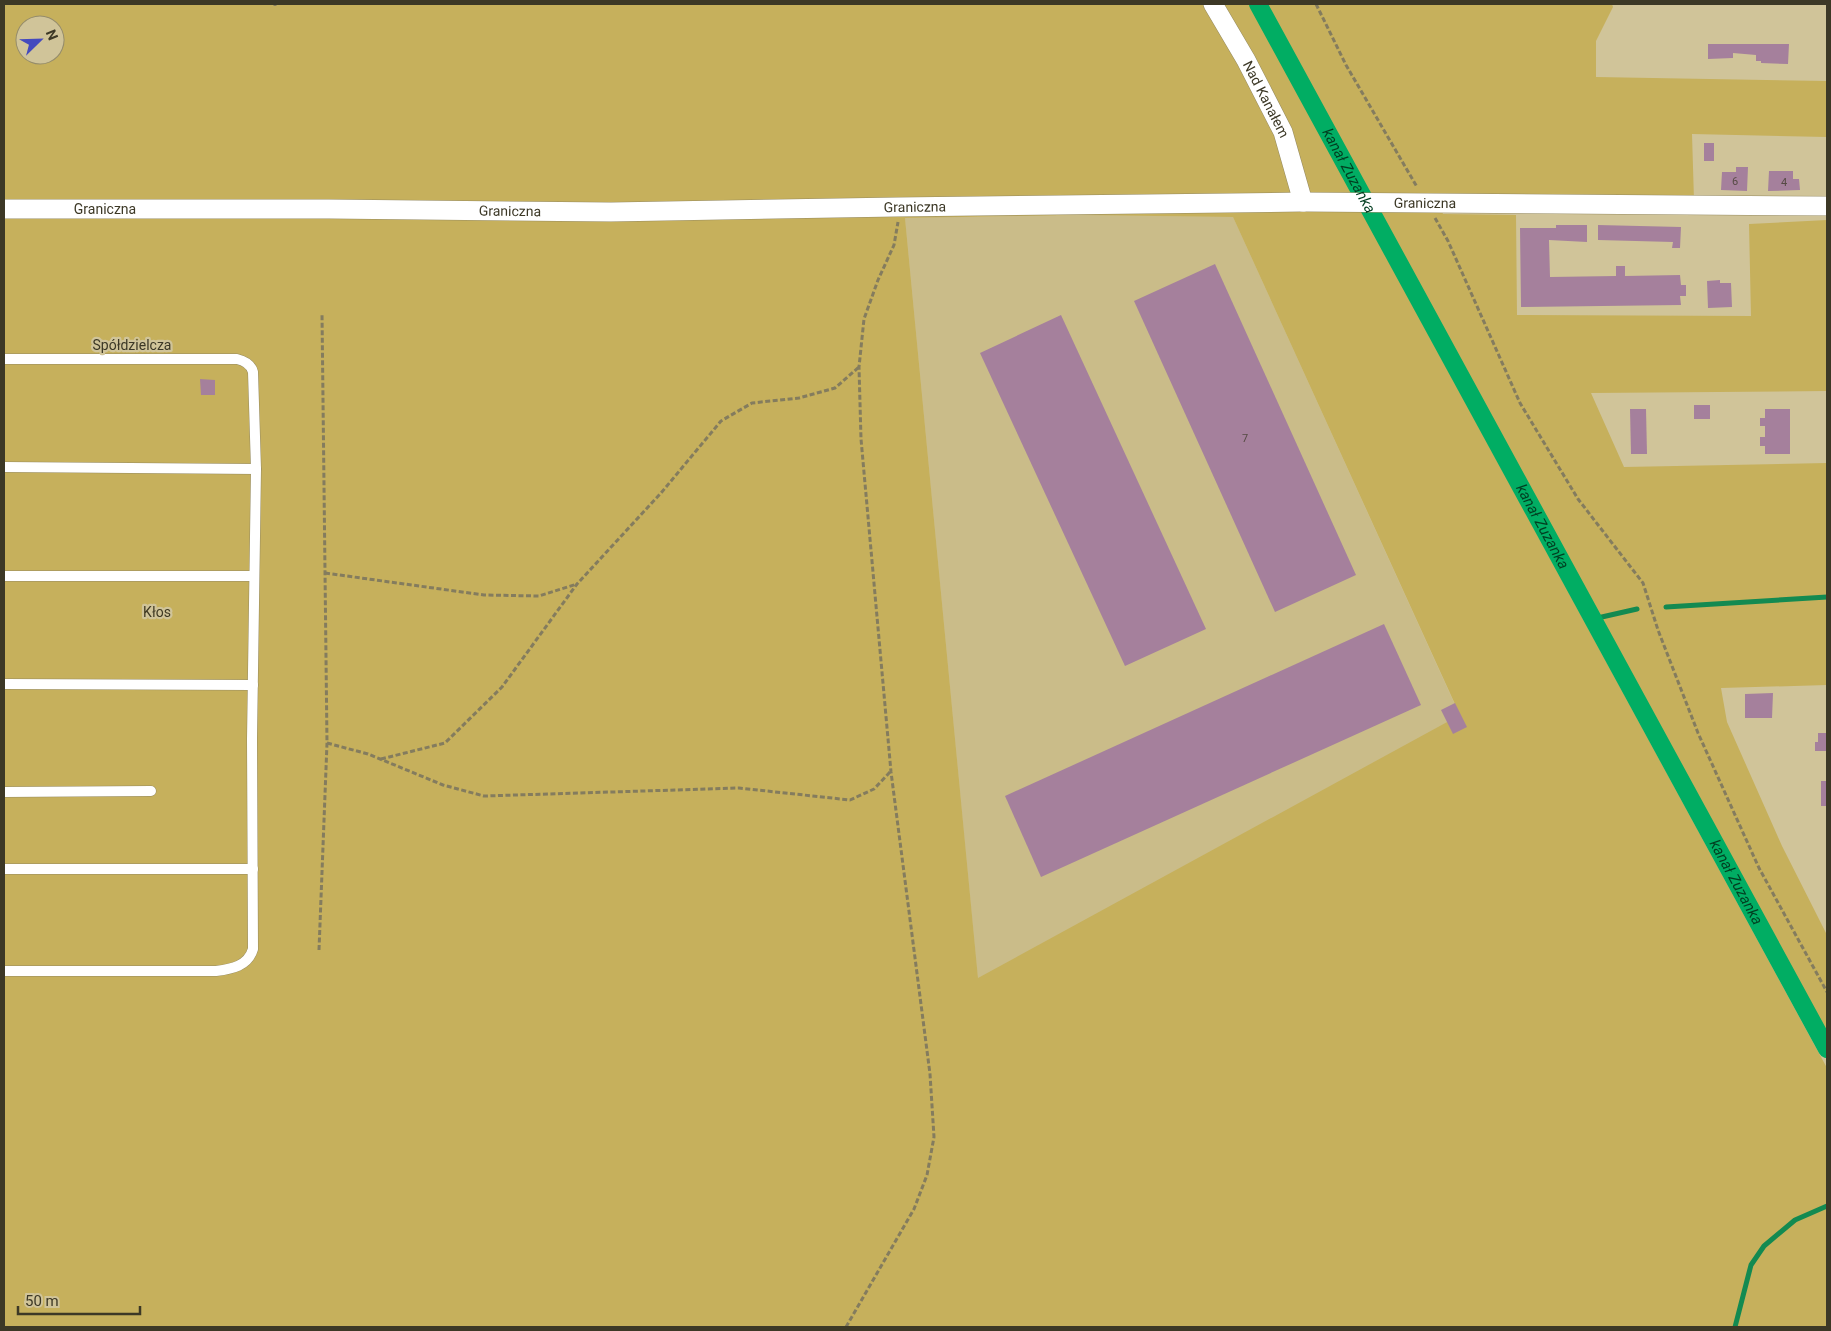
<svg xmlns="http://www.w3.org/2000/svg" width="1831" height="1331" viewBox="0 0 1831 1331" font-family="Roboto,sans-serif">
	<style>
		.built { fill: #cabc89 }
		.green { fill: #c6b05c; fill-rule: evenodd }
		.lines { fill: none; stroke-linecap: round; stroke-linejoin: round }
		.stream { stroke: #138a51; stroke-width: 5 }
		.canal { stroke: #01ad63; stroke-width: 18 }
		.building { fill: #a5809c }
		.lane-casing { stroke: #958a60; stroke-width: 11 }
		.street-casing { stroke: #958a60; stroke-width: 20 }
		.path { stroke: #847c5e; stroke-width: 3; stroke-dasharray: 5 2.5; stroke-linecap: butt }
		.lane { stroke: #fff; stroke-width: 10 }
		.street { stroke: #fff; stroke-width: 19 }
		.labels { text-anchor: middle; dominant-baseline: central; stroke-width: 4.5; stroke-linejoin: round; paint-order: stroke }
		.number-label { font-size: 11px; fill: #564a44 }
		.street-label { font-size: 14px; fill: #3c3826; stroke: #d0c499 }
		.park-label { font-size: 14px; fill: #3f3922; stroke: #d0c499 }
		.water-label { font-size: 15px; font-style: italic; fill: #023d20; stroke: #d0c499 }
	</style>
	<rect width="100%" height="100%" fill="#d0c499"/>
	<polygon class="built" points="1078,215 1233,217 1460,716 978,979 905,218"/>
	<path class="green" d="M 4,4 L 1612,4 L 1613,7 L 1596,41 L 1596,77 L 1827,81 L 1827,137 L 1692,134 L 1694,200 L 1435,196 L 1443,214 L 1516,215 L 1517,315 L 1751,316 L 1749,224 L 1827,220 L 1827,391 L 1591,393 L 1624,467 L 1827,463 L 1827,685 L 1721,688 L 1727,722 L 1782,846 L 1827,935 L 1827,1035 L 1392,241 L 1378,242 L 1827,1068 L 1827,1327 L 4,1327 ZM 25,25 L 55,25 L 55,55 L 25,55 ZM 1078,215 L 1233,217 L 1460,715 L 978,978 L 905,218 Z"/>
	<g class="lines">
		<g class="stream">
			<polyline points="1666,607 1827,597"/>
			<polyline points="1593,619 1637,609"/>
			<polyline points="1735,1327 1751,1265 1764,1246 1795,1220 1827,1206"/>
		</g>
		<path class="canal" id="s1" d="M 1258,4 L 1827,1049"/>
	</g>
	<g class="building">
		<polygon points="1708,44 1789,44 1788,64 1761,63 1761,61 1756,61 1756,55 1733,53 1733,58 1708,59"/>
		<rect x="1704" y="143" width="10" height="18"/>
		<polygon points="1736,167 1748,167 1747,191 1721,190 1722,172 1736,172"/>
		<polygon points="1769,171 1793,171 1793,179 1799,179 1800,190 1768,191"/>
		<polygon points="1556,225 1587,225 1587,242 1549,240 1550,277 1616,276 1616,266 1625,266 1625,276 1680,275 1681,285 1686,285 1686,296 1680,296 1681,305 1521,307 1520,228 1556,228"/>
		<polygon points="1598,225 1681,227 1680,248 1672,248 1673,242 1598,240"/>
		<polygon points="1215,264 1356,575 1275,612 1134,301"/>
		<polygon points="1720,280 1720,283 1731,283 1732,307 1708,308 1707,281"/>
		<polygon points="1061,315 1206,629 1125,666 980,353"/>
		<polygon points="200,379 215,380 215,395 201,395"/>
		<rect x="1694" y="405" width="16" height="14"/>
		<polygon points="1630,409 1646,409 1647,454 1631,454"/>
		<polygon points="1765,409 1790,409 1790,454 1765,454 1765,446 1760,446 1760,437 1765,437 1765,426 1760,426 1760,418 1765,418"/>
		<polygon points="1384,624 1421,705 1041,877 1005,796"/>
		<polygon points="1773,693 1772,718 1745,718 1745,694"/>
		<polygon points="1455,703 1467,727 1453,734 1441,710"/>
		<polygon points="1818,733 1827,733 1827,751 1815,751 1815,742 1818,742"/>
		<rect x="1821" y="781" width="6" height="25"/>
	</g>
	<g class="lines">
		<defs>
			<g id="lane">
				<path d="M 4,359 L 237,359 C 245,361 251,364 253,372 L 256,469 L 252,739 L 253,949 C 248,966 232,969 216,971 L 4,971"/>
				<polyline points="4,467 256,469"/>
				<polyline points="4,576 253,576"/>
				<polyline points="4,684 253,685"/>
				<polyline points="4,792 151,791"/>
				<polyline points="4,869 253,869"/>
			</g>
			<g id="street">
				<path id="s2" d="M 1213,4 L 1246,60 L 1283,132 L 1303,202"/>
				<path id="s3" d="M 4,209 L 329,209 L 611,212 L 897,207 L 1303,202 L 1827,206"/>
			</g>
		</defs>
		<use href="#lane" class="lane-casing"/>
		<use href="#street" class="street-casing"/>
		<g class="path">
			<polyline points="275,4 275,6"/>
			<polyline points="1316,4 1346,65 1417,187"/>
			<polyline points="1435,218 1448,241 1520,403 1578,499 1643,583 1658,630 1698,733 1759,868 1827,992"/>
			<polyline points="325,573 484,595 539,596 577,584"/>
			<polyline points="327,743 368,754 443,785 484,796 739,788 850,800 874,789 890,772"/>
			<polyline points="381,759 445,743 502,687 577,584 661,493 721,421 752,403 799,398 835,388 859,367"/>
			<polyline points="319,950 327,743 322,313"/>
			<polyline points="846,1327 914,1209 927,1175 934,1137 930,1074 891,772 861,439 859,367 864,319 878,280 894,245 898,222"/>
		</g>
		<use href="#lane" class="lane"/>
		<use href="#street" class="street"/>
	</g>
	<g class="labels">
		<g class="number-label">
			<text x="1735" y="181">6</text>
			<text x="1784" y="182">4</text>
			<text x="1245" y="438">7</text>
		</g>
		<g class="street-label">
			<text stroke="none"><textPath href="#s2" startOffset="109">Nad Kanałem</textPath></text>
			<text stroke="none"><textPath href="#s3" startOffset="1421">Graniczna</textPath></text>
			<text stroke="none"><textPath href="#s3" startOffset="911">Graniczna</textPath></text>
			<text stroke="none"><textPath href="#s3" startOffset="101">Graniczna</textPath></text>
			<text stroke="none"><textPath href="#s3" startOffset="506">Graniczna</textPath></text>
			<text x="132" y="345">Spółdzielcza</text>
		</g>
		<g class="park-label">
			<text x="157" y="612">Kłos</text>
		</g>
		<g class="water-label">
			<text stroke="none"><textPath href="#s1" startOffset="190">kanał Zuzanka</textPath></text>
			<text stroke="none"><textPath href="#s1" startOffset="595">kanał Zuzanka</textPath></text>
			<text stroke="none"><textPath href="#s1" startOffset="1000">kanał Zuzanka</textPath></text>
		</g>
	</g>
	<rect width="1831" height="1331" fill="none" stroke="#3c3826" stroke-width="10"/>
	<g transform="translate(40 40) rotate(67)"><circle r="24" fill="#d0c499" stroke="#958c6b"/>
	<path d="M0-4L9 19L0 12L-9 19Z" fill="#444abe"/>
	<text y="-8" font-size="14" font-weight="bold" text-anchor="middle" fill="#3c3826">N</text>
	</g>
	<path d="M18 1306v8h122v-8" fill="none" stroke="#3c3826" stroke-width="2.5"/>
	<text x="25" y="1306" font-size="15" fill="#3c3826" stroke="#d0c499" stroke-width="4" paint-order="stroke">50 m</text>
</svg>
